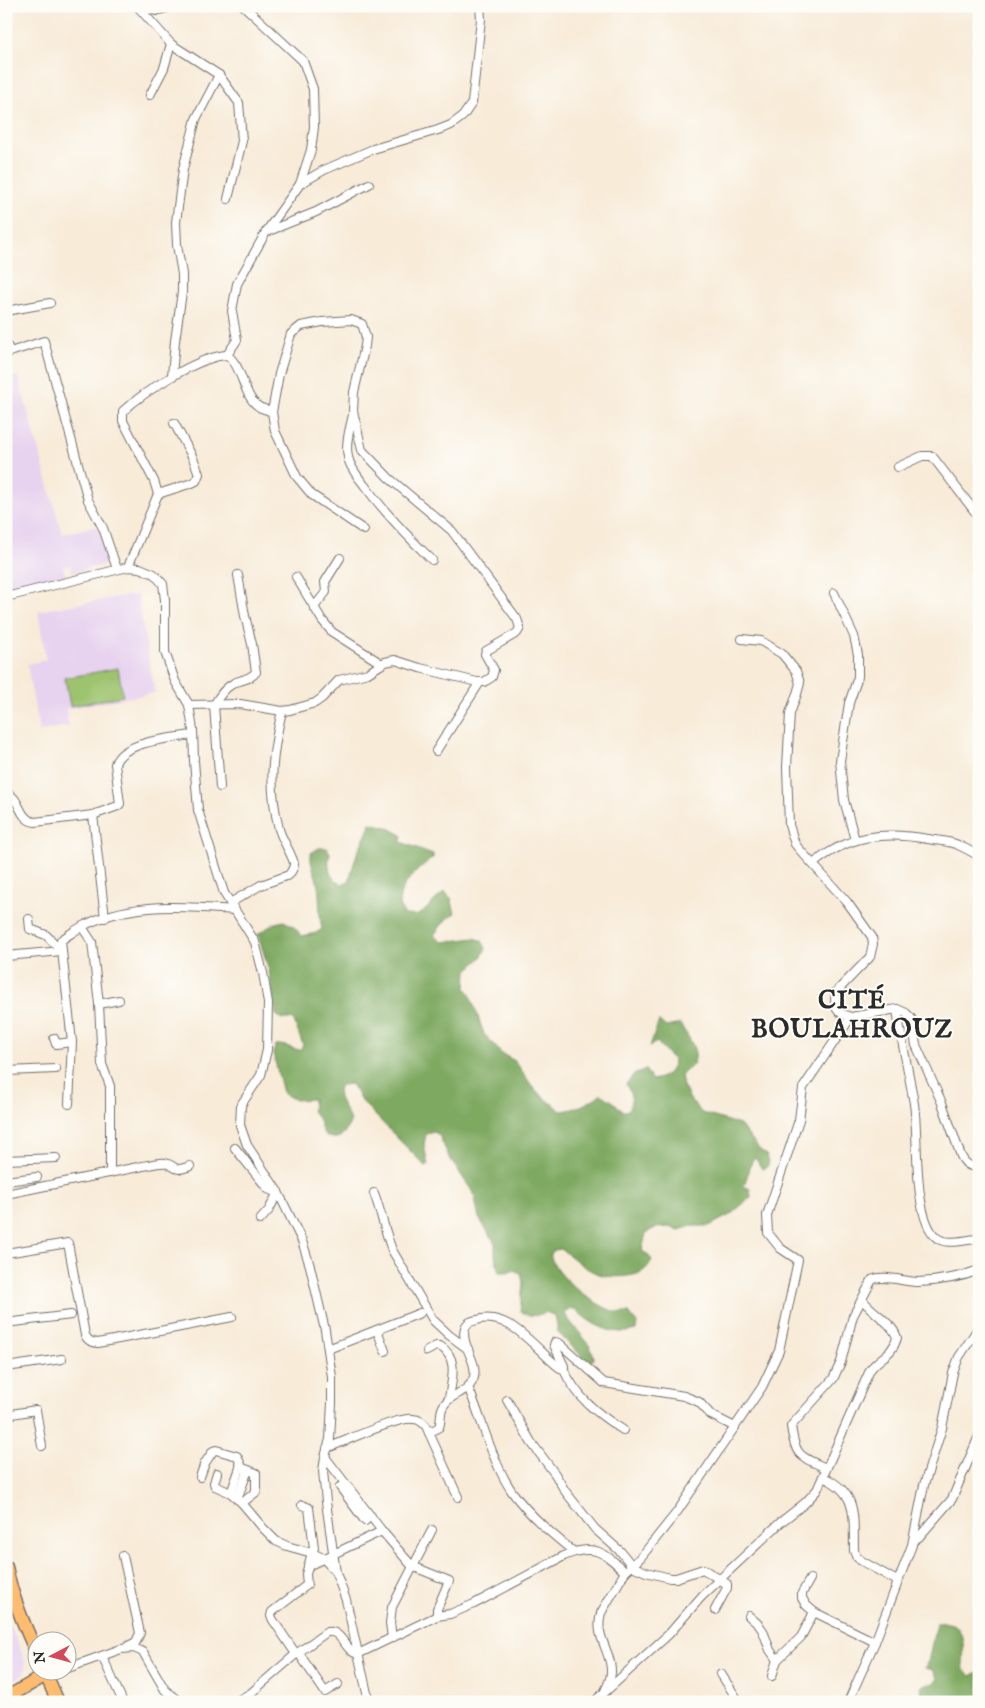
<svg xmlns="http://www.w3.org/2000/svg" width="985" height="1708" viewBox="0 0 985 1708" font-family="'IM FELL English',serif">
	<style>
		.built { fill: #e7d2ef }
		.green { fill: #9dc36e; stroke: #64774c }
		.forest { fill: #7ea961; stroke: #546a46 }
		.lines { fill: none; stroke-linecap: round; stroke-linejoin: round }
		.minor-casing { stroke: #736e68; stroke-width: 10 }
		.primary-casing { stroke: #736e68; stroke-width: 15 }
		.minor { stroke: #fff; stroke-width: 8 }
		.primary { stroke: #febc70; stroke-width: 12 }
		.labels { text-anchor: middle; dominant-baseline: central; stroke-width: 4; stroke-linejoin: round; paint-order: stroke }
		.district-label { font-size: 25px; font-weight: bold; letter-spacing: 1px; fill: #2b2b2b; stroke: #fdfcf7 }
	</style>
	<rect width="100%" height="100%" fill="#fdfcf7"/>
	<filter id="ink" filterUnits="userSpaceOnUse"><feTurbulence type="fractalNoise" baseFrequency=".02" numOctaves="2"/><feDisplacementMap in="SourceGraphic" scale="10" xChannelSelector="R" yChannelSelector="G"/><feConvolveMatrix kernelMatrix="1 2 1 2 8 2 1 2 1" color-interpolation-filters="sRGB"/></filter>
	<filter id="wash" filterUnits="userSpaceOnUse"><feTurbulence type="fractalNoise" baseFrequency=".0096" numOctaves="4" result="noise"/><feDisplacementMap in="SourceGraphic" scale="20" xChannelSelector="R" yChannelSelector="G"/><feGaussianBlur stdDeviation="1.12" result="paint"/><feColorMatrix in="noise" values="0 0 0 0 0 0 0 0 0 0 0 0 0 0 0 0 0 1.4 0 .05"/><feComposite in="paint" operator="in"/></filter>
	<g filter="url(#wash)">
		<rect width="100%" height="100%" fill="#f8ebd8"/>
		<g class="built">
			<polygon points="18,376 62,534 96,526 103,538 112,562 72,573 71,565 63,567 66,576 6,592 6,379"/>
			<polygon points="137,594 155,693 66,709 69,726 39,731 27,664 46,660 38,611"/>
			<polygon points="9,1622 24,1658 25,1667 24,1674 6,1685 6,1623"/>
		</g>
		<polygon class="green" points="118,668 123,696 70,706 65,678"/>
		<g class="forest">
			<path d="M 370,823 L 387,827 L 402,835 L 401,842 L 433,854 L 433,858 C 425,863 420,868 414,874 C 403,886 400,889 399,906 L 405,915 C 409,915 414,916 418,915 C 423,914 437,897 445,892 L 451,898 L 455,913 L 444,922 L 434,935 L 442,942 L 475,938 L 482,941 L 486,948 L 481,958 L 467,970 L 466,988 L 470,994 L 484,1034 L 502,1054 L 515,1061 L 534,1089 L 561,1111 C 575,1110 589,1103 601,1094 L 615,1103 L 622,1111 L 627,1111 C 634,1101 632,1095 626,1084 L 634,1075 L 645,1069 L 652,1080 C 664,1078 672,1073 674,1061 L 657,1042 L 650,1046 L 659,1021 L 666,1027 L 680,1024 C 686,1034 701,1052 693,1064 C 690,1068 684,1072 681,1075 L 683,1086 L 691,1101 L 702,1113 L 740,1125 L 758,1148 L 767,1156 L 769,1162 L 767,1167 L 762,1169 L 756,1159 L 753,1158 L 744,1186 L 750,1189 L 751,1197 L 730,1215 L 709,1226 L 692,1226 L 679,1230 L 669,1227 L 655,1228 L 646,1233 L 642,1251 L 649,1255 L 652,1260 C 646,1271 641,1274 628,1276 C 594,1280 586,1267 561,1249 L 554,1250 L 550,1253 C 553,1275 593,1304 613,1311 C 618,1313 624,1313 629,1313 L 637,1323 L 636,1330 C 631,1331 625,1333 620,1332 C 603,1331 587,1321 575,1309 L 570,1309 L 565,1314 C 573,1328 593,1343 594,1359 L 592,1361 L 588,1362 L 557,1332 L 557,1324 L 555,1316 L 546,1312 C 537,1316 529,1318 520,1311 L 523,1283 L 521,1273 L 513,1270 L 507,1272 L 499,1272 L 495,1255 L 495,1243 L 479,1218 L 474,1194 L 449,1157 L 439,1135 L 433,1131 L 426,1134 L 424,1145 L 428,1165 L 425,1166 L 367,1107 L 359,1097 L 351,1084 L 342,1085 L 338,1089 L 339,1098 L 351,1122 C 348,1126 345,1133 341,1136 C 336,1140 326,1138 323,1132 C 318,1122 322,1121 312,1111 L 313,1099 L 295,1100 L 283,1093 L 273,1053 L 276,1045 C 284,1044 292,1049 300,1050 L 303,1045 L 293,1019 L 282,1019 L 276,1015 L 269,971 L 258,934 L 275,923 L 284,921 L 293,926 L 302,936 L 316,933 L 322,929 C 318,912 321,894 316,877 C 313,867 310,864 311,853 L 319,848 L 327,848 L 330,853 C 327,866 329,878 342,884 L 349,881 C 352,872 354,862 357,853 C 361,843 368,834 370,823 Z"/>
			<path d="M 936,1623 C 941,1623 948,1622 952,1624 C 967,1630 963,1656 963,1669 L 971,1676 L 979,1671 L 979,1702 L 923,1702 L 921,1687 L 925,1684 L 932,1684 L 938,1679 L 933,1670 L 924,1668 L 928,1663 Z"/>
		</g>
	</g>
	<g filter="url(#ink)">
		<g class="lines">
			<defs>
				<g id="minor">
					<polyline points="138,6 156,11 174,6"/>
					<polyline points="244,6 303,61 313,89 314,127 311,150 300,184"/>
					<polyline points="138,7 171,44 219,75 239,103 242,141 228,199"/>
					<polyline points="150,95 164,68 171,44"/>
					<polyline points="266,232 316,212 369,184"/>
					<polyline points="6,311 50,303"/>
					<polyline points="6,343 10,352 44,341 88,500 103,528 117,569"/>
					<polyline points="227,355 237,340 232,311 237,284 266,232 300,184 324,170 373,149 438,130 451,125 463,116 472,103 481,19 480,6"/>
					<polyline points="172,376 175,341 182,292 182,274 177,245 176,222 183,169 196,119 219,75"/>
					<path d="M 353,415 C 350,428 345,444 348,457 C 350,468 359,478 365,486 C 385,513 408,537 432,560"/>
					<polyline points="898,467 922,456 932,456 979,517"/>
					<polyline points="158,494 192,483 196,481 199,474 193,458 174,423"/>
					<path d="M 128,567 L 158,494 L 154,481 L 123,421 L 123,411 C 144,392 199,356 227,355 C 244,367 242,398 261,408 C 264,409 269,410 272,412"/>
					<polyline points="296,577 322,620 332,632 382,664"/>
					<polyline points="834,593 854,636 858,655 858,677 849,703 840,761 844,800 855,840"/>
					<polyline points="6,597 128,567 140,568 154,574 163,584 165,600 165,652 175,681 189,705 193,730 194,761 198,810 224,893 255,942 263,973 268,1003 267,1050 261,1075 241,1105 240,1125 247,1145 278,1192 302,1241 310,1266 325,1330 332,1377 332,1403 330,1439 325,1457 323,1471 326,1502 336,1573 346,1600 369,1702"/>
					<polyline points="314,607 326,592 325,582 340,558"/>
					<path d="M 742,639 L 761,641 L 782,654 L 796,671 L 800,683 L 797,694 L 790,713 L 787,767 L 789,825 L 795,844 L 799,849 L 847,902 L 872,937 L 873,944 L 870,957 L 836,992 C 833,1008 836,1013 851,1017"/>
					<polyline points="189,705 240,704 282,711 290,710 315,703 322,698 339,680 368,673 385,662 395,660 420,668 477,682 484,682 492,677 494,670 485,654 486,651 517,633 520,628 517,619 452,531 389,478 362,450 353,411 354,392 365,346 366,337 362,324 351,320 322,322 301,326 291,334 279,374 272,412 275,431 297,477 312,495 364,530"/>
					<polyline points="436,751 480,682"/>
					<path d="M 220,787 L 214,705 C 219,696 226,687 234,683 C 242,679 250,680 256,672 L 252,644 L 245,616 L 238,575"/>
					<path d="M 6,793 C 21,797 18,820 35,822 L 93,815 L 118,806 L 120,804 L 115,764 C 122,741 173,738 193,735"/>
					<polyline points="93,815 105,918"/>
					<path d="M 813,864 C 848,835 884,831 928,839 C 938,841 950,841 958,845 C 965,848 972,852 979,856"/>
					<path d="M 230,903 L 261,885 L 289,875 C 291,872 294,868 294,864 C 294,858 281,838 279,829 C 268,785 272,754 282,711"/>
					<polyline points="29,919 30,929 46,935 62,951 72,1042 69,1104"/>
					<polyline points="82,927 92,942 99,1004 102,1064 110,1086 110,1173"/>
					<path d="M 6,956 L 62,951 L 61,940 C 69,935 78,928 87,924 C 133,902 184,906 234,910"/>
					<polyline points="99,1004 119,1000"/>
					<polyline points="54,1038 56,1044 72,1042"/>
					<polyline points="6,1071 56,1069"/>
					<polyline points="235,1148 268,1189 275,1192 278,1192 269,1210 260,1220"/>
					<polyline points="6,1160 56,1158"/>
					<path d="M 979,1166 C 970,1168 965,1164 961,1156 L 942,1103 L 916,1045 L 911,1018 L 906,1013 L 897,1009 C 901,1041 909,1072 914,1104 C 919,1135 912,1218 937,1238 C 948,1246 966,1239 979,1239"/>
					<polyline points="6,1181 37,1177"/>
					<path d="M 374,1193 C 381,1212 385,1232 392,1250 L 433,1320 L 449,1335 L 468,1349"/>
					<path d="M 6,1194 L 143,1166 C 150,1165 159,1162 165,1163 C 178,1166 172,1173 190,1166"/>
					<path d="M 6,1253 L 68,1243 L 85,1335 C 88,1341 91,1342 98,1343 L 232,1317"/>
					<polyline points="6,1323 71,1315"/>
					<polyline points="377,1330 385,1351"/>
					<polyline points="328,1349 420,1313"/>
					<path d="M 427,1351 L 436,1346 L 440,1346 C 459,1358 452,1379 449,1398"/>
					<polyline points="6,1367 62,1359"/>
					<path d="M 563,1368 C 576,1397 596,1413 623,1430"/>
					<path d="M 468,1387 C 482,1419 493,1465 513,1493 C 530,1516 552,1534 574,1552"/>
					<polyline points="507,1400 531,1442 555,1474 565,1491 595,1529 621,1552 632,1566 646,1572 670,1578 676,1578 703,1569 727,1584 727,1588 715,1610"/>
					<polyline points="6,1415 36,1410 42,1446"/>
					<path d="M 429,1433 L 439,1427 C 442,1420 439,1411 444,1405 C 452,1392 469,1394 474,1377 C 478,1361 460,1345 465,1328 C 467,1322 472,1321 477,1320 C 510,1310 537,1351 560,1368 L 563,1368 L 564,1366 L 554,1345 L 555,1342 L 559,1343 L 604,1383 L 684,1396 L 699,1402 L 711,1415 L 735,1427"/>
					<path d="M 327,1448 C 344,1442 398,1416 413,1419 C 419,1419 422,1422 426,1426 L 458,1497"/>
					<polyline points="325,1457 382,1531"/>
					<polyline points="240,1467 256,1473 256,1492 242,1503"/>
					<path d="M 826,1468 C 799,1456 795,1456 791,1426 L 833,1379 L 841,1362 L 853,1316 L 872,1280 C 882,1274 905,1282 918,1282 C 939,1281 959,1278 979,1270"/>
					<polyline points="217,1473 214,1483 215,1486 231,1493 242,1503 263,1528 276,1541 287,1546 312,1553 306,1574 307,1585 272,1612 271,1616 273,1620 296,1654"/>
					<polyline points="200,1477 205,1463 213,1451 216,1450 237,1456 241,1465 231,1493"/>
					<path d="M 823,1477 C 859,1493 853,1517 854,1551 L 856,1556 L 860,1560 L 897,1581"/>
					<polyline points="345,1483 340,1487 365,1521 371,1516"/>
					<polyline points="237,1499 248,1470"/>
					<polyline points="302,1505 309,1508 314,1548 312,1553 323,1558 335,1571"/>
					<polyline points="913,1541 919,1537 952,1499 979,1436"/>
					<polyline points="123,1556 140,1633 136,1642 128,1646"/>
					<polyline points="308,1566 382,1531 412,1566 449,1581 437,1609 437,1616"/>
					<polyline points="625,1572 641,1557 677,1512 762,1387 779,1351 798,1260 780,1248 768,1233 767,1215 799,1120 803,1088 851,1017 897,1009"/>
					<polyline points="810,1579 802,1593 802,1598 806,1605 814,1612 875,1642"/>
					<polyline points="749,1616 759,1625 763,1631 770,1650 777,1660 801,1637 814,1612"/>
					<polyline points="392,1638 390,1623 392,1607 432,1530"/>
					<polyline points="298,1652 325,1692 338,1684"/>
					<polyline points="102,1656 123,1702"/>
					<polyline points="68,1668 121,1649 134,1648 143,1652 165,1690 181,1702"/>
					<polyline points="721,1674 739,1702"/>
					<polyline points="46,1675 60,1670"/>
					<polyline points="772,1676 777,1660"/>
					<path d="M 235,1702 L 251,1693 L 296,1654 L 327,1632 C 342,1629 344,1651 358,1654 L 437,1616 L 450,1614 L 474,1604 L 564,1556 C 594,1543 604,1552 625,1572 L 601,1613 C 594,1638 612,1651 611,1672 C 611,1679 608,1685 605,1691"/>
					<path d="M 594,1702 L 669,1634 L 702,1596 L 781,1522 L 805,1503 L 817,1490 L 870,1370 C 880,1356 892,1356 897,1338 C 893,1323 871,1312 862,1299"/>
					<polyline points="848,1702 875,1642 912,1545 924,1485 942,1428 953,1373 959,1357 979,1327"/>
				</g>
				<g id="primary">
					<path d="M 6,1567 C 12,1598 25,1627 38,1656"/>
					<polyline points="44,1670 58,1702"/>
					<polyline points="6,1698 46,1675"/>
				</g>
			</defs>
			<use href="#minor" class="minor-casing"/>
			<use href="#primary" class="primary-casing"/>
			<use href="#minor" class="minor"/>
			<use href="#primary" class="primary"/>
		</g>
	</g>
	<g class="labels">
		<g class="district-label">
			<text x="852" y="1001">CITÉ<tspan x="852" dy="29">BOULAHROUZ</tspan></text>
		</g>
	</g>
	<rect width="985" height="1708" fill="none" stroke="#fdfcf7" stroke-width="25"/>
	<g transform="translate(52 1656) rotate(264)"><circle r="24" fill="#fdfcf7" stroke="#a9a8a5"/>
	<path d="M0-4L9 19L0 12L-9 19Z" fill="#d1495b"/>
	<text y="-8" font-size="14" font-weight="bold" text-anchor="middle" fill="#2b2b2b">N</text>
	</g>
</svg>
